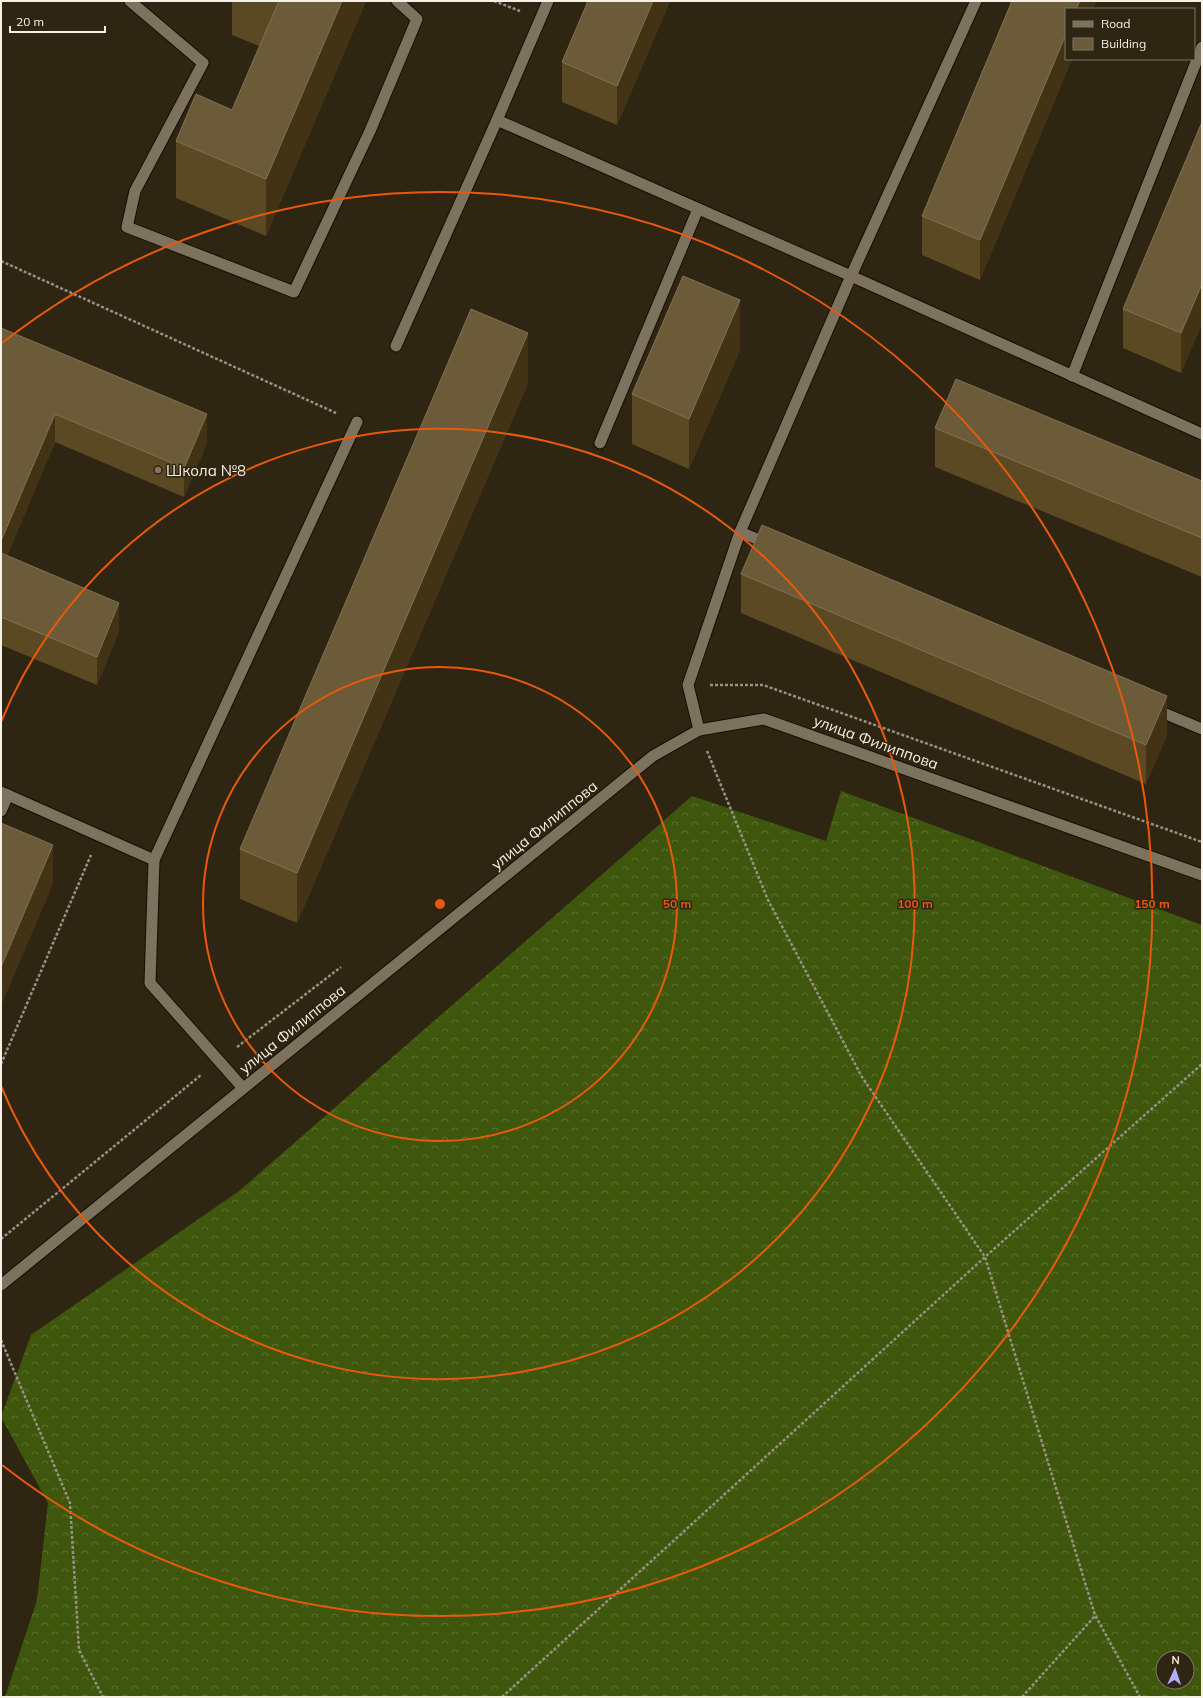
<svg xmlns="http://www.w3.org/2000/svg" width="1203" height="1698" viewBox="0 0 1203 1698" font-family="Mulish,sans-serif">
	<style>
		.forest { fill: url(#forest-crowns); fill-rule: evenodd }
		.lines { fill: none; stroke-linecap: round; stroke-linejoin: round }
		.service-casing { stroke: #170e01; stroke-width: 13 }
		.minor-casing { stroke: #170e01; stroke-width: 13 }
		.path { stroke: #999182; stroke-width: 2.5; stroke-dasharray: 3 2; stroke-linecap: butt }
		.service { stroke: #7d725d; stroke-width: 11 }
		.minor { stroke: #7d725d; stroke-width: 11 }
		.wall { fill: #5b4924 }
		.shaded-wall { fill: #423314 }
		.building { fill: #6c5b38; stroke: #817253 }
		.ring { fill: none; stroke: #e8590c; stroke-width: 2 }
		.education-dot { fill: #8d6e63; stroke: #2f2513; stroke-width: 1.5 }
		.labels { text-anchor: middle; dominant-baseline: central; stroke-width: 3; stroke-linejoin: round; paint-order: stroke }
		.poi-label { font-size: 15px; fill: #f7f1e5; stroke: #2f2513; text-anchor: start }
		.street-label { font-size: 15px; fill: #f7f1e5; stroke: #2f2513 }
		.centre { fill: #e8590c; stroke: #2f2513; stroke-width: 2 }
		.ring-label { font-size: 12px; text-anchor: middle; font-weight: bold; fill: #e8590c; stroke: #2f2513; stroke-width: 3; stroke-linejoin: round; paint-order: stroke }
	</style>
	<defs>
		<pattern id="forest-crowns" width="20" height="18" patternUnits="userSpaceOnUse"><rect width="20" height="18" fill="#3f570d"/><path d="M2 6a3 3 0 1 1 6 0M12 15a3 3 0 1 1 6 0" fill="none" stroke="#5c7030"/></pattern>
	</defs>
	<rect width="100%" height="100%" fill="#2f2513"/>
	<path class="forest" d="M 841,791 L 1202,925 L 1202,1697 L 5,1697 L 37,1600 L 48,1503 L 1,1417 L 31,1335 L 239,1191 L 692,796 L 826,841 ZM 1163,1658 L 1187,1658 L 1187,1682 L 1163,1682 Z"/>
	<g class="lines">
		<defs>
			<g id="service">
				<polyline points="130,1 203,63 135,191 127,227 294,292 370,131 417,19 397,1"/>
				<polyline points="497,120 548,1"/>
				<polyline points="396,346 497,120 851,276 1202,434"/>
				<polyline points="1072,376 1202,47"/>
				<polyline points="600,443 698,209"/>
				<polyline points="740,532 769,544"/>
				<polyline points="1154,709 1202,729"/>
				<polyline points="699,730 688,685 740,532 851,276 976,1"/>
				<polyline points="1,792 154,860 150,983 243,1088"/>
				<polyline points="1,811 8,795"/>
				<polyline points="154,860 357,422"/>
			</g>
			<polyline id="minor" points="1,1285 653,756 699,730 764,719 1202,875"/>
		</defs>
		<use href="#service" class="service-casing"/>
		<use href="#minor" class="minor-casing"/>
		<g class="path">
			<polyline points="494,1 520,11"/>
			<polyline points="1,261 336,413"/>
			<polyline points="710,685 763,685 1202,842"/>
			<polyline points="707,751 768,900 862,1077 985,1257 1095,1615 1140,1697"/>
			<polyline points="237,1047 341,967"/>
			<polyline points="1,1064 91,855"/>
			<polyline points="1,1239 201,1075"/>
			<polyline points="1,1340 70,1503 79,1650 103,1697"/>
			<polyline points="502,1697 985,1257 1202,1064"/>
			<polyline points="1022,1697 1095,1616"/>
		</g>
		<use href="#service" class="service"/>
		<use href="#minor" class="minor"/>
	</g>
	<g class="wall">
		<polygon points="232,1 366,1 266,236 176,198 176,141 232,110 259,46 232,35"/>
		<polygon points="670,1 617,125 562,102 562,62"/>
		<polygon points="1012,1 1096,1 1093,9 1066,59 1072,59 980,280 922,255 922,216"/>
		<polygon points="1202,122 1202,323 1181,373 1123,348 1123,309"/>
		<polygon points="1,328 207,443 184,497 55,442 7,556 119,631 97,685 1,645"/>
		<polygon points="740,350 689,469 632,444 632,394"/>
		<polygon points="528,383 297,923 240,899 240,849"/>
		<polygon points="935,428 1202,481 1202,577 935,467"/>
		<polygon points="741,574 1167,735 1146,784 741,613"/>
	</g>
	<g class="shaded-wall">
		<polygon points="342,1 366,1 266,236 266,179"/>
		<polygon points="653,1 670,1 617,125 617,86"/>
		<polygon points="1080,1 1096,1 1093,9 1076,9"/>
		<polygon points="1066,34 1066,59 1072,59 980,280 980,240"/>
		<polygon points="1202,284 1202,323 1181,373 1181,333"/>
		<polygon points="740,300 740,350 689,469 689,419"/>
		<polygon points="528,333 528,383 297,923 297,873"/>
		<polygon points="55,414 55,442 1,570 1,541"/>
		<polygon points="207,414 207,443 184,497 184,468"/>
		<polygon points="119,603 119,631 97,685 97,657"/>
		<polygon points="1167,696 1167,735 1146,784 1146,745"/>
		<polygon points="53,845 53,884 1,1006 1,967"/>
	</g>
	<g class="building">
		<polygon points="279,1 342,1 266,179 176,141 196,94 232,110"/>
		<polygon points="588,1 653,1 617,86 562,62"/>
		<polygon points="1012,1 1080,1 1076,9 1066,9 1066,34 980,240 922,216"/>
		<polygon points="1202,122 1202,284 1181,333 1123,309"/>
		<polygon points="683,276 740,300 689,419 632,394"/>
		<polygon points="471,309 528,333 297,873 240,849"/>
		<polygon points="1,328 207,414 184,468 55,414 1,541"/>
		<polygon points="956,379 1202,481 1202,538 935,428"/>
		<polygon points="762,525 1167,696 1146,745 741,574"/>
		<polygon points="1,553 119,603 97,657 1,617"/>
		<polygon points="1,823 53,845 1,967"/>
	</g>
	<g class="ring">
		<circle cx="440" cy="904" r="237"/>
		<path d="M1 722A475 475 0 1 1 1 1086"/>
		<path d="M2 343A712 712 0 1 1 2 1465"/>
	</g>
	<circle class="education-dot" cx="158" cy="470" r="4"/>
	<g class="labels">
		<g class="poi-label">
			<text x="166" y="470">Школа №8</text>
		</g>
		<g class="street-label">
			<text transform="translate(876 742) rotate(20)">улица Филиппова</text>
			<text transform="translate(544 825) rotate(-39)">улица Филиппова</text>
			<text transform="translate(292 1029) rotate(-39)">улица Филиппова</text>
		</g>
	</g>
	<circle cx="440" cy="904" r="6" class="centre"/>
	<g class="ring-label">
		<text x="677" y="908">50 m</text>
		<text x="915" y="908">100 m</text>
		<text x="1152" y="908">150 m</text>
	</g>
	<rect width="1203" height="1698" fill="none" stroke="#f7f1e5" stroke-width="4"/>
	<rect x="1065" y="8" width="130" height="52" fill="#2f2513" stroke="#7f7767"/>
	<rect x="1073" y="21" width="20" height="6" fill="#7d725d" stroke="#7f7767"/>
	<text x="1101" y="28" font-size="12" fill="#f7f1e5">Road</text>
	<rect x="1073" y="38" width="20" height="12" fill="#6c5b38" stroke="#7f7767"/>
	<text x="1101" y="48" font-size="12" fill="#f7f1e5">Building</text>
	<g transform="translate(1175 1670) rotate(3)"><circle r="19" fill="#2f2513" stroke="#7f7767"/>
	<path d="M0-3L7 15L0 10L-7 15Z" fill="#b3adf9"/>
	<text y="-6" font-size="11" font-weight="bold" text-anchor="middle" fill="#f7f1e5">N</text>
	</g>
	<path d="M10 26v6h95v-6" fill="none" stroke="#f7f1e5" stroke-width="2"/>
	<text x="16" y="26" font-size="12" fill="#f7f1e5" stroke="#2f2513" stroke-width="3" paint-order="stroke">20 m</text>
</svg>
